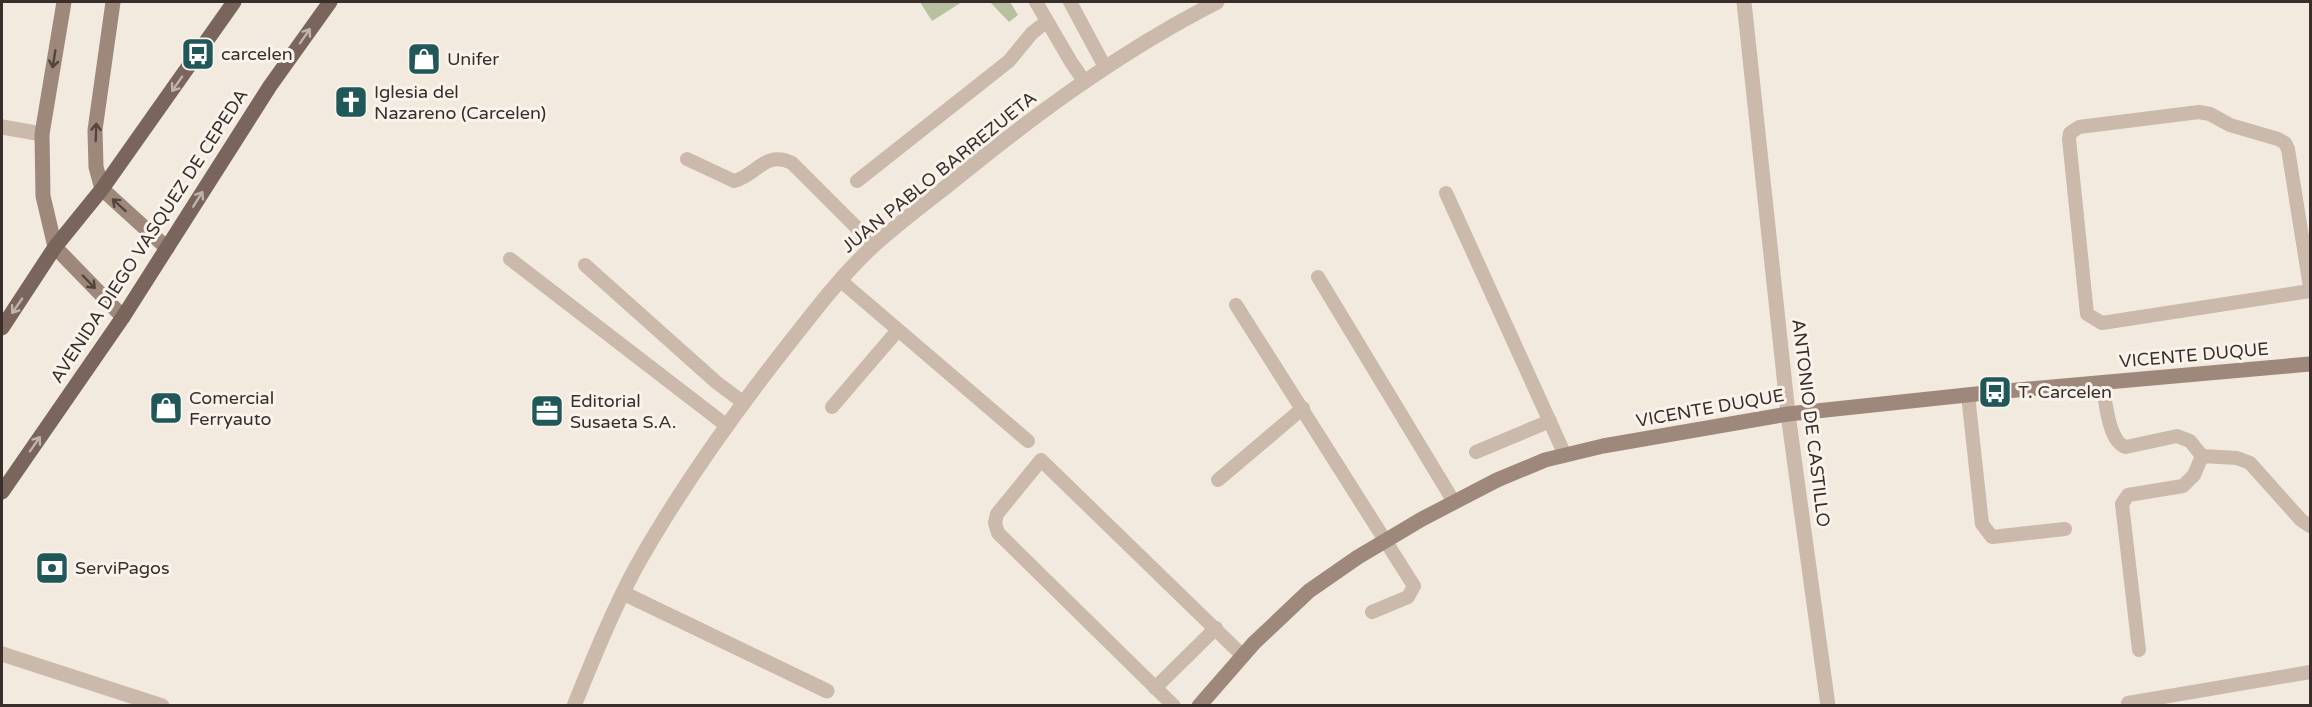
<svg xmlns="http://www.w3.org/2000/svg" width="2312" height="707" viewBox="0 0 2312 707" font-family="'Varela Round',sans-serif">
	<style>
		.park { fill: #b7c19f }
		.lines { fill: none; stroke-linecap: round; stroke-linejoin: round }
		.lane { stroke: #cbb9ab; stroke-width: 14 }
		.street { stroke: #cbb9ab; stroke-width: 15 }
		.secondary { stroke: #9e887c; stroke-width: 15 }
		.primary { stroke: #7a655c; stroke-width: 15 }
		.oneway { stroke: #c0b3ab }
		.oneway2 { stroke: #52443e }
		.labels { text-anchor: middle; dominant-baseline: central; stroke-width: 6; stroke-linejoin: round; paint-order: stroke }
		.poi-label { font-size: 18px; fill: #392e2a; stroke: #faf3ec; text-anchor: start }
		.street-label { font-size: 18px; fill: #392e2a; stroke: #faf3ec }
	</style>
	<rect width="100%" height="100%" fill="#f2e9df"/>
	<g class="park">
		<polygon points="920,2 962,2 932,21"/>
		<polygon points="990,2 1010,2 1018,15 1009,22"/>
	</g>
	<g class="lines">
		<g class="lane">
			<polyline points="1036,2 1071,62 1084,81"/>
			<polyline points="1070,2 1105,67"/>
			<path d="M 687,159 L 734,181 C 757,175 765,150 792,163 L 855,226 L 871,248"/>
			<polyline points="857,181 1009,61 1032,33 1046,22"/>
			<polyline points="1446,193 1565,455"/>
			<polyline points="510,259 727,426"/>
			<polyline points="585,265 716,382 744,403"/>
			<polyline points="1318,277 1454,502"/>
			<polyline points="841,281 1028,441"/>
			<polyline points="2310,287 2288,149 2285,143 2278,139 2230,125 2210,114 2199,112 2079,127 2070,133 2069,139 2087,314 2102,323 2310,291"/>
			<polyline points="1236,305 1414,586 1408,597 1372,612"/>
			<path d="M 2102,383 C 2106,401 2108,442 2126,447 L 2177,436 L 2190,441 L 2202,456"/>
			<polyline points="1968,395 1982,524 1992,537 2065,529"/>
			<polyline points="832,407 898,330"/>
			<polyline points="1476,452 1550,421"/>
			<polyline points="1218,480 1303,408"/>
			<polyline points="2139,650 2122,504 2128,495 2183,486 2194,475 2202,456 2237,458 2250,463 2301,520 2310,526"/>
			<polyline points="1155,688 1216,628"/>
			<polyline points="2128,703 2310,672"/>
			<polyline points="1174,706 998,533 995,523 997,514 1041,460 1243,656"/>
		</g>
		<g class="street">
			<polyline points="1744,2 1788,414 1828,706"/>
			<polyline points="2,127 42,134"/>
			<polyline points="623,593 827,691"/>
			<polyline points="2,654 162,706"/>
			<path d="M 574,706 C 593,659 612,612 636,567 C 677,494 725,426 776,360 C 806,322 836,281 871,248 C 896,225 924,204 951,183 C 1034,115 1121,51 1217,2"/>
		</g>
		<g class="secondary">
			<polyline points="64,2 42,134 43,196 55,247 123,317"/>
			<polyline points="113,2 95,130 96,167 102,189 167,248"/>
			<polyline points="1199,706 1254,643 1309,591 1358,557 1422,519 1497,480 1545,460 1603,446 1788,414 1995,392 2310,364"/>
		</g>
		<g class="primary">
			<polyline points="2,328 55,247 102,189 234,2"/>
			<polyline points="2,492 123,317 270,86 330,2"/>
		</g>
	</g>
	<defs><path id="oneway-shaft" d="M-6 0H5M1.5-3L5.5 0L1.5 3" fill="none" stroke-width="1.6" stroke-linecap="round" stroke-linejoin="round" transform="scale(1.5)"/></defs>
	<g class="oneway">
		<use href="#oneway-shaft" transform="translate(305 36) rotate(-55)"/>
		<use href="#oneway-shaft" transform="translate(177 84) rotate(125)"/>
		<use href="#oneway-shaft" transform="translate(198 199) rotate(-58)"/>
		<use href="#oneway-shaft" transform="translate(17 306) rotate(125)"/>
		<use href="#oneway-shaft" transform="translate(35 444) rotate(-55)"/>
	</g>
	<g class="oneway2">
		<use href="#oneway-shaft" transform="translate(54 59) rotate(99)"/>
		<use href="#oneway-shaft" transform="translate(96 132) rotate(-88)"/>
		<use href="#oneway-shaft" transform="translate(119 205) rotate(-138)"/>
		<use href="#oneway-shaft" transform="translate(89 282) rotate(46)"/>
	</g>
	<defs>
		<symbol id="bus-square" viewBox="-11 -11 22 22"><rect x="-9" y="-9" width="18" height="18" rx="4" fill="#205759" stroke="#faf3ec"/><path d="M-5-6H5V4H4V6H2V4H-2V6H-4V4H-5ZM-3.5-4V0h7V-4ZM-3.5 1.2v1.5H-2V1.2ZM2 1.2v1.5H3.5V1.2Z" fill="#fff"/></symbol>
		<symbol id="shop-square" viewBox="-11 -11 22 22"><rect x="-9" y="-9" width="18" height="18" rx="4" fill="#205759" stroke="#faf3ec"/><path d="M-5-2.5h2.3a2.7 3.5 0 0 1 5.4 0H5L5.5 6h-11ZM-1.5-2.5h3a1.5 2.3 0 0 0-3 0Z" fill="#fff"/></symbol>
		<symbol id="church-square" viewBox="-11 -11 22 22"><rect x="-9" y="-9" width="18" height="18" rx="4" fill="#205759" stroke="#faf3ec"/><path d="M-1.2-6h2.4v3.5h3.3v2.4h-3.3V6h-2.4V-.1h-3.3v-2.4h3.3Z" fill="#fff"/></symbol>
		<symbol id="office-square" viewBox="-11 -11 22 22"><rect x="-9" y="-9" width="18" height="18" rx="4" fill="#205759" stroke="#faf3ec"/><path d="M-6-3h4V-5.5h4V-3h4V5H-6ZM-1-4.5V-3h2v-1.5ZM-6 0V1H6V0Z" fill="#fff"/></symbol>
		<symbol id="bank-square" viewBox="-11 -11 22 22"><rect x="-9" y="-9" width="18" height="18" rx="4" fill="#205759" stroke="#faf3ec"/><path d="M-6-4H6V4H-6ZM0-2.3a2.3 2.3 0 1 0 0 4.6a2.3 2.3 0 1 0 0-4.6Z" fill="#fff"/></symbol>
	</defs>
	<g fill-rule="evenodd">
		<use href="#bus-square" x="179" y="35" width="38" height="38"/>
		<use href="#shop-square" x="405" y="40" width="38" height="38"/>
		<use href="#church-square" x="332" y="83" width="38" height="38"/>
		<use href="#bus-square" x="1976" y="373" width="38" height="38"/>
		<use href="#shop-square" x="147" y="389" width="38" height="38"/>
		<use href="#office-square" x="528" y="392" width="38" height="38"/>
		<use href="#bank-square" x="33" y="549" width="38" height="38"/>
	</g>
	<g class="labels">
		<g class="poi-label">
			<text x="221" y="54">carcelen</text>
			<text x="447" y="59">Unifer</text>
			<text x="374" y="92">Iglesia del<tspan x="374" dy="21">Nazareno (Carcelen)</tspan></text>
			<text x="2018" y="392">T. Carcelen</text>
			<text x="189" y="398">Comercial<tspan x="189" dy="21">Ferryauto</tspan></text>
			<text x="570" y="401">Editorial<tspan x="570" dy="21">Susaeta S.A.</tspan></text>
			<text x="75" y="568">ServiPagos</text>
		</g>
		<g class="street-label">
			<text transform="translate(939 172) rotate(-39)">JUAN PABLO BARREZUETA</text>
			<text transform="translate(149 236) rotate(-57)">AVENIDA DIEGO VASQUEZ DE CEPEDA</text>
			<text transform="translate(2194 355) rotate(-5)">VICENTE DUQUE</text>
			<text transform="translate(1710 408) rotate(-10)">VICENTE DUQUE</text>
			<text transform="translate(1811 423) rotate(83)">ANTONIO DE CASTILLO</text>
		</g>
	</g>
	<rect width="2312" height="707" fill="none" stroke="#392e2a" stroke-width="6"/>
</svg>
